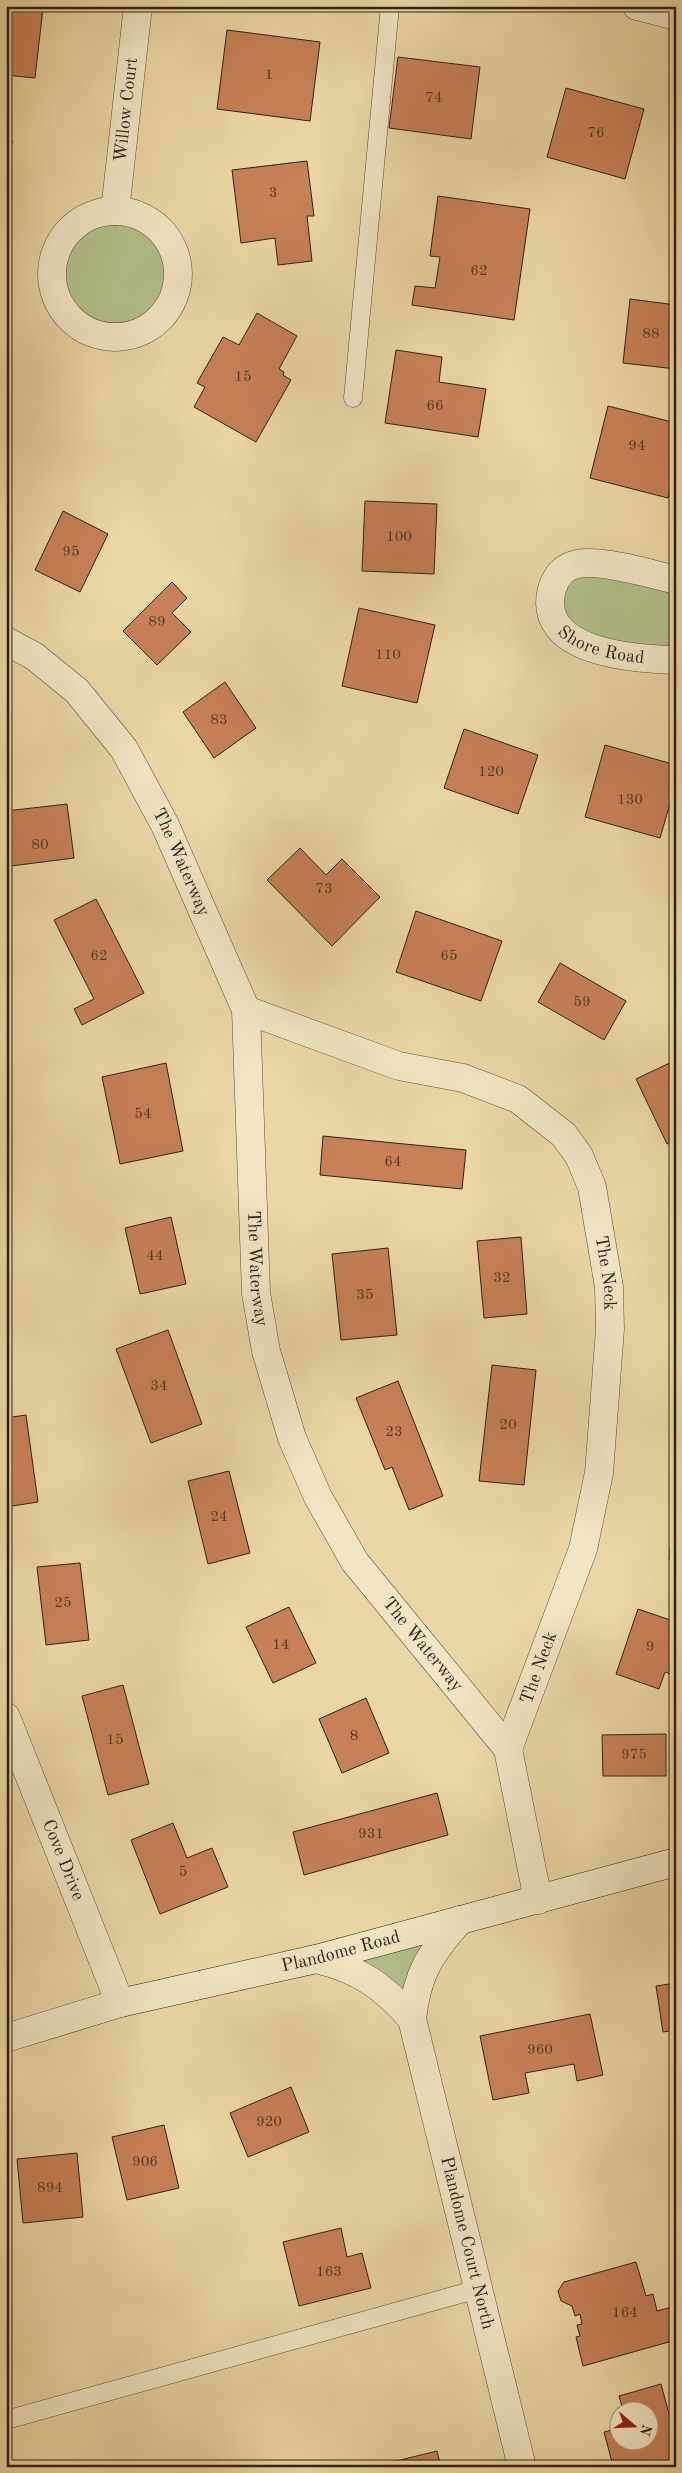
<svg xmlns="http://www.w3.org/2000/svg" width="682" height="2473" viewBox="0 0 682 2473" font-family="'Old Standard TT',serif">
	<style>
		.green { fill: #b2bf8b; stroke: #707052 }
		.building { fill: #c78058; stroke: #2d2218 }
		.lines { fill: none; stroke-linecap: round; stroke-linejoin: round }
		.lane-casing { stroke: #5c4f3b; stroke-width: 19 }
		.street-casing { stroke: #5c4f3b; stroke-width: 29 }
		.secondary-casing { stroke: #2d2218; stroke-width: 29 }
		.lane { stroke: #f2e5c4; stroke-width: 18 }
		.street { stroke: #f2e5c4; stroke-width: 28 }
		.secondary { stroke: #f2e5c4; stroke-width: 28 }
		.labels { text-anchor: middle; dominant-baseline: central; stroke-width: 5; stroke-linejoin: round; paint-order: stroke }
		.number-label { font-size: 15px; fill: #543a28 }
		.street-label { font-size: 18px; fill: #2d2218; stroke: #f2e5c4 }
	</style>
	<rect width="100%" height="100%" fill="#ebd7a5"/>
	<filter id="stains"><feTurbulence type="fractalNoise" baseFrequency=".004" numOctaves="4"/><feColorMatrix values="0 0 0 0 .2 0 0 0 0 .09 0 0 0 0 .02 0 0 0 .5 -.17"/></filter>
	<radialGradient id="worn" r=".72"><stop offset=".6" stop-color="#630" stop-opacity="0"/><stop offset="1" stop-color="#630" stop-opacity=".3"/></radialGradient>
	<g class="green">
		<circle cx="115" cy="274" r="63"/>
		<polygon points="559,575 676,580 676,660 579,644 551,592"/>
		<polygon points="460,1920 411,2017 343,1966"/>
	</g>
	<g class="building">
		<polygon points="6,6 43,8 35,78 6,75"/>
		<polygon points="227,30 320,42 310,121 217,109"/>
		<polygon points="398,57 480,67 471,139 389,128"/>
		<polygon points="566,88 644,109 625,179 547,157"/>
		<polygon points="6,138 13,141 6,160"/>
		<polygon points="307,161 314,216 307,216 312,261 278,265 275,238 241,243 232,170"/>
		<polygon points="438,196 530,209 514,320 412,305 415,286 435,288 440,257 430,256"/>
		<polygon points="630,299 676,305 676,369 623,363"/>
		<polygon points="257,313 297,336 279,369 284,372 283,375 291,380 256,442 194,407 205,387 197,383 223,337 239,345"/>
		<polygon points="396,350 442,357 439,382 486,389 478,437 385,423"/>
		<polygon points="608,406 676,423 676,469 668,498 590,478"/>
		<polygon points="365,501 437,504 434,574 362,571"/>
		<polygon points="63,511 108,534 80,592 35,570"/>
		<polygon points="172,582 187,598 172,613 191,632 157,665 123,631"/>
		<polygon points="359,608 435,625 417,703 342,686"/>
		<polygon points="225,682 256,728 214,758 183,712"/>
		<polygon points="464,729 538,755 518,814 444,788"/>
		<polygon points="605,745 676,765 676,783 660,838 585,817"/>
		<polygon points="67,804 74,858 11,866 6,811"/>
		<polygon points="300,848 326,875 342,859 380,897 332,946 267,880"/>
		<polygon points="96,899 144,993 82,1025 74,1009 94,999 54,920"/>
		<polygon points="416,911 502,941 481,1001 396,972"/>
		<polygon points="560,963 626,1001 604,1040 538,1002"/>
		<polygon points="676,1060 676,1140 667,1144 636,1079"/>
		<polygon points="166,1063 183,1151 120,1164 102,1077"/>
		<polygon points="323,1136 466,1150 462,1189 320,1175"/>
		<polygon points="171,1217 186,1284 140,1294 125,1228"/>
		<polygon points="521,1237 527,1314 484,1318 477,1241"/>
		<polygon points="388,1248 397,1335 341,1340 332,1254"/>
		<polygon points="168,1330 202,1424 151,1443 116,1349"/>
		<polygon points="492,1365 536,1370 524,1485 479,1481"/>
		<polygon points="398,1381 443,1496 409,1510 392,1467 385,1470 356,1398"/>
		<polygon points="26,1415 38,1502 6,1507 6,1418"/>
		<polygon points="229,1471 250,1553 208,1564 188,1481"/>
		<polygon points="676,1487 676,1560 669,1559"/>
		<polygon points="80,1563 89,1640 46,1645 37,1567"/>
		<polygon points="289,1607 316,1663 273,1683 246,1627"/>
		<polygon points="638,1609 676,1622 676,1676 665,1672 659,1689 616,1674"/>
		<polygon points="123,1685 149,1784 108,1795 82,1696"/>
		<polygon points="366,1698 389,1753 342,1773 319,1719"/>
		<polygon points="666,1734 666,1776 603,1776 602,1735"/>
		<polygon points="437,1793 448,1835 304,1875 293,1832"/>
		<polygon points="173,1823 187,1858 212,1848 228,1887 160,1914 131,1840"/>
		<polygon points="676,1983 676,2030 663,2032 656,1986"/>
		<polygon points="590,2014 603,2075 577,2081 574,2064 525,2073 529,2093 493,2100 480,2036"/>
		<polygon points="291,2087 309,2132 248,2157 230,2113"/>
		<polygon points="164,2125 179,2188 127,2200 112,2137"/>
		<polygon points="77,2153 83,2217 23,2223 17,2159"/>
		<polygon points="341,2228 347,2257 362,2253 371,2288 299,2306 283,2242"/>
		<polygon points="636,2262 646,2296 653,2294 657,2311 676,2306 676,2340 583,2366 576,2337 580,2336 577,2325 582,2324 580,2314 575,2316 572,2306 561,2301 558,2291 564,2282"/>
		<polygon points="661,2384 669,2414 676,2412 676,2450 674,2450 676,2467 609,2467 613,2466 604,2432 620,2428 620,2440 650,2440 650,2410 623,2410 619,2396"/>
		<polygon points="437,2451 441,2467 389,2467 388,2463"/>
	</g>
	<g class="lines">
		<defs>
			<g id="lane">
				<polyline points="353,398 390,6"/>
				<polyline points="6,2420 478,2289"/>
			</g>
			<g id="street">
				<polyline points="637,6 676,16"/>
				<path id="s1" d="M 115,211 L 138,6"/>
				<circle cx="115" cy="274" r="63"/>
				<path id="s2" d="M 676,580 C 652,574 600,559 578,564 C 564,566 556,576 552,589 C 535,653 635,659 676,660"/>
				<path id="s3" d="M 6,641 L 34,656 L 77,691 L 124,749 L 165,825 L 246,1010 L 256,1293 L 266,1351 L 292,1438 L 318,1497 L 355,1562 L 508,1749 L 538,1900"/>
				<path id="s4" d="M 246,1010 L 399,1066 L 463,1078 L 518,1099 L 564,1135 L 579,1156 L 592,1187 L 609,1287 L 610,1329 L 599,1473 L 583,1549 L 508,1749"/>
				<path id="s5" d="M 6,1717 L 120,2003"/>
				<path id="s6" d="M 316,1959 C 360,1970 382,1985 412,2019 L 522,2467"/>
				<path d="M 412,2019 C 417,1973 430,1954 460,1920"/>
			</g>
			<g id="secondary">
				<path id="s7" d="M 6,2038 L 120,2003 L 316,1959 L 676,1862"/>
			</g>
		</defs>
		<use href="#lane" class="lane-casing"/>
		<use href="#street" class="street-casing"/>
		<use href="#secondary" class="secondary-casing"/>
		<use href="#lane" class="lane"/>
		<use href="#street" class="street"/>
		<use href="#secondary" class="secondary"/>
	</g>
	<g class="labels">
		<g class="number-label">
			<text x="269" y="75">1</text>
			<text x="434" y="98">74</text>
			<text x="596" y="133">76</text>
			<text x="273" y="193">3</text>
			<text x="479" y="271">62</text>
			<text x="651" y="334">88</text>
			<text x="243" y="377">15</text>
			<text x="435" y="406">66</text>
			<text x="637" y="446">94</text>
			<text x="399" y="537">100</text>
			<text x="71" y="552">95</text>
			<text x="157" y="622">89</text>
			<text x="388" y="655">110</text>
			<text x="219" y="720">83</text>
			<text x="491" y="772">120</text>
			<text x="630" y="800">130</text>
			<text x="40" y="845">80</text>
			<text x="324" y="889">73</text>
			<text x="99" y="956">62</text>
			<text x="449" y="956">65</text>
			<text x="582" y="1002">59</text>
			<text x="143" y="1114">54</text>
			<text x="393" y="1162">64</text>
			<text x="155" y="1256">44</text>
			<text x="502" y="1278">32</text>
			<text x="365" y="1295">35</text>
			<text x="159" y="1386">34</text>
			<text x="508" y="1425">20</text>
			<text x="394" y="1432">23</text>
			<text x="219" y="1517">24</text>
			<text x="63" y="1603">25</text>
			<text x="281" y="1645">14</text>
			<text x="650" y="1647">9</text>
			<text x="354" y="1736">8</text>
			<text x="115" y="1740">15</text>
			<text x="634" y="1755">975</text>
			<text x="371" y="1834">931</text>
			<text x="183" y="1872">5</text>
			<text x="540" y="2050">960</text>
			<text x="269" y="2122">920</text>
			<text x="145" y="2162">906</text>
			<text x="50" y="2188">894</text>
			<text x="329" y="2272">163</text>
			<text x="625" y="2313">164</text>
		</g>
		<g class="street-label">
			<text stroke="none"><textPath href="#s1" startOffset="102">Willow Court</textPath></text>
			<text stroke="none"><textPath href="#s2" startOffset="226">Shore Road</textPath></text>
			<text stroke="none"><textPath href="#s3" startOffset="289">The Waterway</textPath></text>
			<text stroke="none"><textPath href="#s3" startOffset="709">The Waterway</textPath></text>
			<text stroke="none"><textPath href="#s4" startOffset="492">The Neck</textPath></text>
			<text stroke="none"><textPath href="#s3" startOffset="1129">The Waterway</textPath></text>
			<text transform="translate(539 1668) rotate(-70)">The Neck</text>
			<text stroke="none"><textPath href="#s5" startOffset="154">Cove Drive</textPath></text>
			<text stroke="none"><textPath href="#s7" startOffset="346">Plandome Road</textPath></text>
			<text stroke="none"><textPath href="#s6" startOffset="346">Plandome Court North</textPath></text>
		</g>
	</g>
	<rect width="682" height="2473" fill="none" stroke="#ebd7a5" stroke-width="25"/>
	<rect x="8" y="8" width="667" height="2458" fill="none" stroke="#2d2218" stroke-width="2.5"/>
	<rect x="12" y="12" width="657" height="2448" fill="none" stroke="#2d2218"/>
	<g transform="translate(634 2426) rotate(109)"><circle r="24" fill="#f2e5c4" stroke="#a3977f"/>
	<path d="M0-4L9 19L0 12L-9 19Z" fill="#8f2418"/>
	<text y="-8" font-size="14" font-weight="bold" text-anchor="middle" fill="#2d2218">N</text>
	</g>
	<rect width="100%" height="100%" filter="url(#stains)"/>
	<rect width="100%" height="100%" fill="url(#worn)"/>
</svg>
